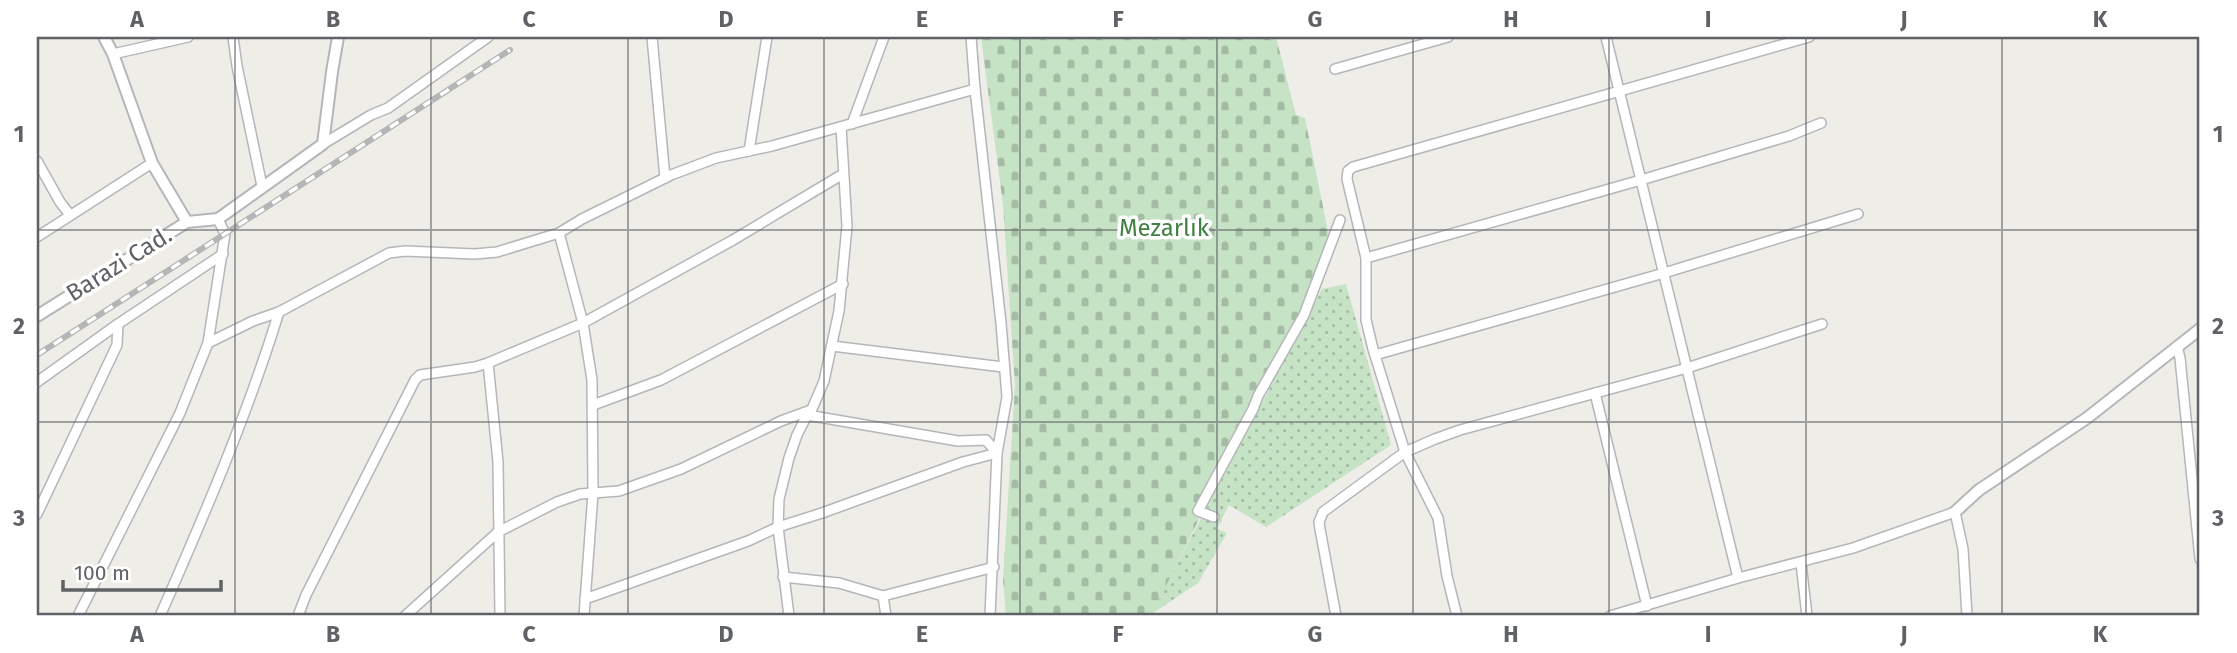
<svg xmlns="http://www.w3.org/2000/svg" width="2237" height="653" viewBox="0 0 2237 653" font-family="'Fira Sans',sans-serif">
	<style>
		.green { fill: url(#green-dots) }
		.cemetery { fill: url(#cemetery-stones) }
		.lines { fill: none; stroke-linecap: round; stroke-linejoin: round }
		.minor-casing { stroke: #b4b6ba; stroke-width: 12 }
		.tertiary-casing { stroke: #b4b6ba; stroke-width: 14 }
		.minor { stroke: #fff; stroke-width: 9 }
		.tertiary { stroke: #fff; stroke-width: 10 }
		.rail-casing { stroke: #b4b5b5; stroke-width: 6 }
		.rail { stroke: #fff; stroke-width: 3.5; stroke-dasharray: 10; stroke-linecap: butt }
		.grid { fill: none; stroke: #5e6165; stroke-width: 2; stroke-opacity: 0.55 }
		.labels { text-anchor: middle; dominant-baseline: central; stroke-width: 7; stroke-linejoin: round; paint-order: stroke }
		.park-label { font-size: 24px; fill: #408243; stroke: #fff }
		.street-label { font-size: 24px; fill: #5e6165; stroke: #fff }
		.neatline { fill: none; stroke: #5e6165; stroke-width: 2.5 }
		.grid-label { font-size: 23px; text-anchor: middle; font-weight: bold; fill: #5e6165 }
	</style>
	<defs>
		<pattern id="green-dots" width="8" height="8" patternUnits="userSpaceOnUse" patternTransform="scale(1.75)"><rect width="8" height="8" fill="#c6e3c6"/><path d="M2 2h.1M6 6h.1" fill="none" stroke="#a4bba4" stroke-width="1.8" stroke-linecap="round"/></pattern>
		<pattern id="cemetery-stones" width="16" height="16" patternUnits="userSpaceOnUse" patternTransform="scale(1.75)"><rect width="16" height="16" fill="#c6e3c6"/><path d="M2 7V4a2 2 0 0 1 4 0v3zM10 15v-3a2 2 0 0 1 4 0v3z" fill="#a4bba4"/></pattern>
	</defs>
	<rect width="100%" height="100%" fill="#eeede7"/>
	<polygon class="green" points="1346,284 1391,445 1266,527 1229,505 1217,529 1227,533 1198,583 1150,615 1322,289"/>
	<polygon class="cemetery" points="981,37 1276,37 1296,115 1305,118 1332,251 1151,616 1006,616 1003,579 1015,386 1003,205"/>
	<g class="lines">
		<defs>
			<g id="minor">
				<polyline points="233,37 237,66 262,186"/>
				<polyline points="652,37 665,178"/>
				<polyline points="971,37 975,89 1001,323 1007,397 997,453 990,616"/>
				<polyline points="1606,37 1738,578"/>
				<polyline points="113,54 188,37"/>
				<polyline points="1335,69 1448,37"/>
				<polyline points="852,124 884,37"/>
				<polyline points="323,144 371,115 388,108 488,37"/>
				<polyline points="749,151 767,37"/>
				<polyline points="37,161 60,202 70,215"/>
				<polyline points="559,233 583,323 592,380 593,493 584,616"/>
				<polyline points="37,237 152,163"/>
				<polyline points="1366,258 1641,180 1789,136 1821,123"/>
				<polyline points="208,343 253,321 279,312 389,253 405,251 475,254 497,252 559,233 582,219 671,175 716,158 772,146 975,89"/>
				<polyline points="832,346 1003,367"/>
				<polyline points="2177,346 2180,358 2200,559"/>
				<polyline points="1375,355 1664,273 1858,214"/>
				<polyline points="488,363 498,462 500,616"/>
				<polyline points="37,382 118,324 223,254"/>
				<polyline points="1595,393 1647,606"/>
				<polyline points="593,405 661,380 843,284"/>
				<polyline points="37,514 117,345 118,324"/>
				<polyline points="1214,517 1198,511 1253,409 1258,396 1304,315 1340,220"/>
				<polyline points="1801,563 1807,616"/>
				<polyline points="783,577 839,583 883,596 994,567"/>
				<polyline points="883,596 886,616"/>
				<polyline points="585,599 748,541 778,527 822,513 963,462 997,453 986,440 958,441 807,415"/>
				<polyline points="78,616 180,413 208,343 225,234 218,219"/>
				<path d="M 160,616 C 204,516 247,416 279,312"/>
				<polyline points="298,616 306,595 415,380 420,375 475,367 488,363 583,323 733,240 843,174"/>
				<polyline points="405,616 498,532 557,502 580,494 619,491 681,469 781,421 811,410"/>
				<polyline points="789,616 778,527 779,499 789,458 797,435 807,415 812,409 824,381 839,311 847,226 841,127"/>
				<polyline points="1336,616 1320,529 1319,522 1323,512 1405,452 1435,439 1460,430 1687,368 1822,324"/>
				<polyline points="1457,616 1447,576 1438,518 1405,452 1373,349 1366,320 1366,258 1347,179 1348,171 1353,167 1809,37"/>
				<polyline points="1610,616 1738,578 1853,548 1955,512 1963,549 1967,616"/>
			</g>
			<g id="tertiary">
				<polyline points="104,37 113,54 152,163 187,222"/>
				<polyline points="37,316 187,222 218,219 323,144 332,72 338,37"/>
				<polyline points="1955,512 1979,490 2087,418 2200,329"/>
			</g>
		</defs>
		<use href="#minor" class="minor-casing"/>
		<use href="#tertiary" class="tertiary-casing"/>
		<use href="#minor" class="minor"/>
		<use href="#tertiary" class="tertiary"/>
		<defs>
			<polyline id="rail" points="37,355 510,50"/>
		</defs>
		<use href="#rail" class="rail-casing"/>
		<use href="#rail" class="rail"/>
	</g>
	<path class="grid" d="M 235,37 L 235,616M 431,37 L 431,616M 628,37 L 628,616M 824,37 L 824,616M 1020,37 L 1020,616M 1217,37 L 1217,616M 1413,37 L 1413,616M 1609,37 L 1609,616M 1806,37 L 1806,616M 2002,37 L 2002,616M 37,230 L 2200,230M 37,422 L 2200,422"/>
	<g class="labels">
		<g class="park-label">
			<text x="1164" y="228">Mezarlık</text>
		</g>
		<g class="street-label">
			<text transform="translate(119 264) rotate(-32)">Barazi Cad.</text>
		</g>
	</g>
	<rect width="2237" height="653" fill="none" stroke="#ffffff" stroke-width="77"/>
	<path d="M63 580v10h158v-10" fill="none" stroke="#5e6165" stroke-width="3.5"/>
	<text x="74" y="580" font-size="21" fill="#5e6165" stroke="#ffffff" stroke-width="5" paint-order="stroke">100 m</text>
	<rect x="38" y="38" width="2160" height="576" class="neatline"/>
	<g class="grid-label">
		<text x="137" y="27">A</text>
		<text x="333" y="27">B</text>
		<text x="529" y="27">C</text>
		<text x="726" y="27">D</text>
		<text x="922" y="27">E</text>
		<text x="1118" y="27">F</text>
		<text x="1315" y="27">G</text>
		<text x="1511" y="27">H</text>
		<text x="1708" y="27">I</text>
		<text x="1904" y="27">J</text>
		<text x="2100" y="27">K</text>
		<text x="19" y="142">1</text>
		<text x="2218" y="142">1</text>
		<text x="19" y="334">2</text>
		<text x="2218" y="334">2</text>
		<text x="19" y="526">3</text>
		<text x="2218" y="526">3</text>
		<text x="137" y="642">A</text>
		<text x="333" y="642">B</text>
		<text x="529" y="642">C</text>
		<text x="726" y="642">D</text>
		<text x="922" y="642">E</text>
		<text x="1118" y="642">F</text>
		<text x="1315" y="642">G</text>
		<text x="1511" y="642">H</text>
		<text x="1708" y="642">I</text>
		<text x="1904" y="642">J</text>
		<text x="2100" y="642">K</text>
	</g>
</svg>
